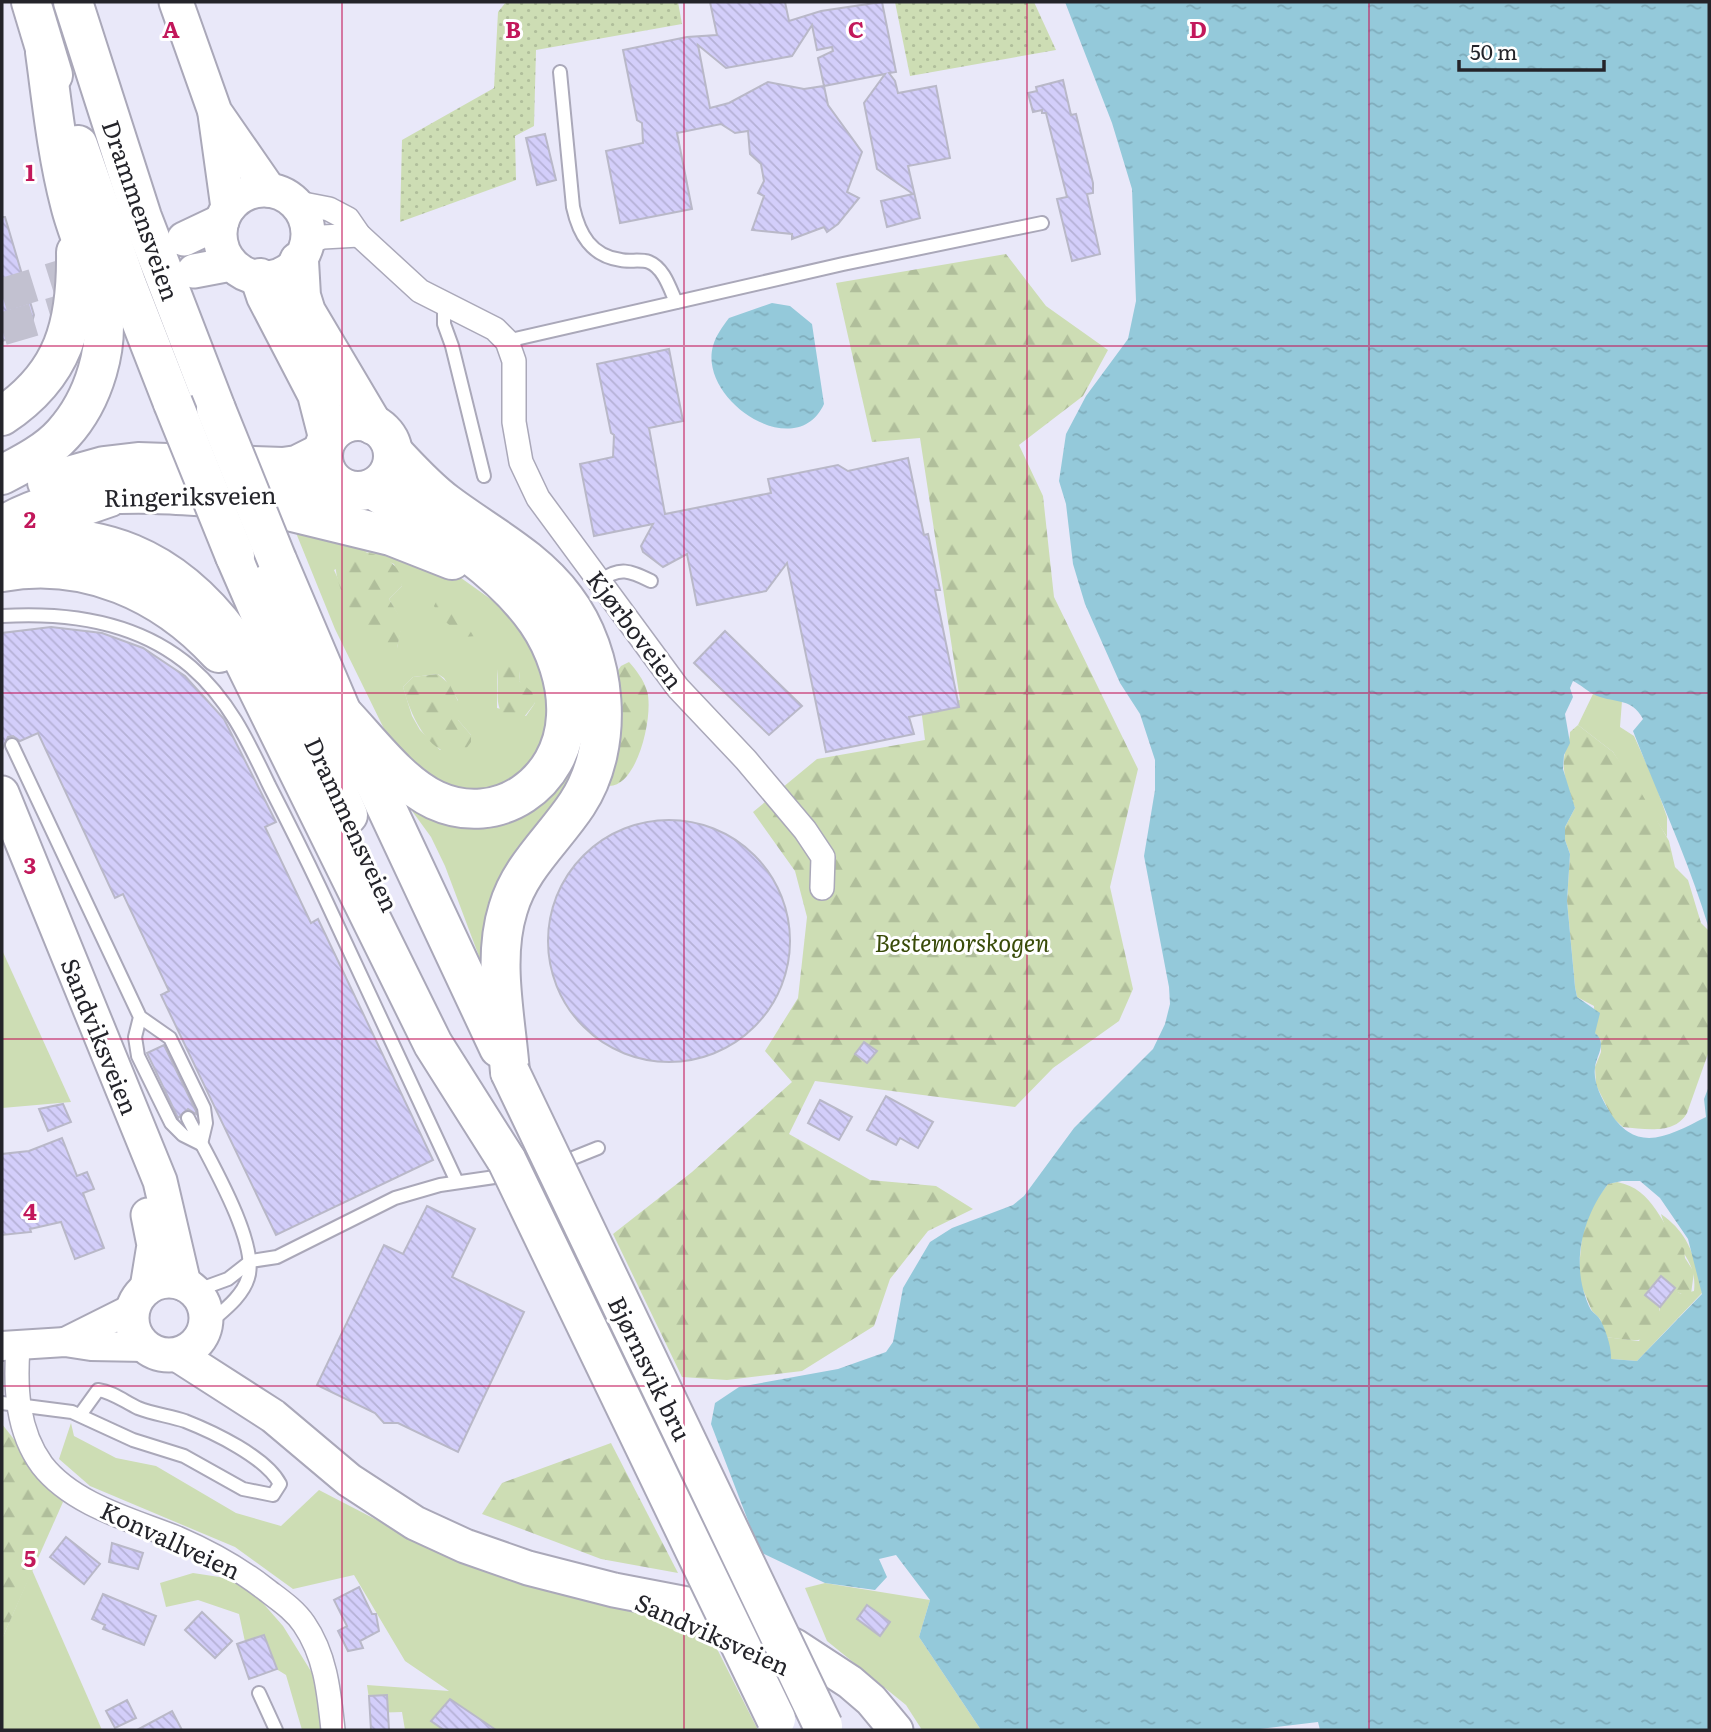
<svg xmlns="http://www.w3.org/2000/svg" width="1711" height="1732" viewBox="0 0 1711 1732" font-family="Literata,serif">
	<style>
		.grass { fill: #cdddb4; fill-rule: evenodd }
		.forest { fill: url(#forest-firs) }
		.park { fill: url(#park-dots) }
		.water { fill: url(#water-ripples); fill-rule: evenodd }
		.building { fill: url(#building-back-hatch); stroke: #b9b8c8; stroke-width: 2 }
		.lines { fill: none; stroke-linecap: round; stroke-linejoin: round }
		.secondary-tunnel { stroke: #c2c1d0; stroke-width: 33; stroke-dasharray: 33 17; stroke-linecap: butt }
		.service-casing { stroke: #aaa8b9; stroke-width: 16 }
		.minor-casing { stroke: #aaa8b9; stroke-width: 26 }
		.tertiary-casing { stroke: #aaa8b9; stroke-width: 32 }
		.secondary-casing { stroke: #aaa8b9; stroke-width: 37 }
		.trunk-casing { stroke: #aaa8b9; stroke-width: 42 }
		.motorway-casing { stroke: #aaa8b9; stroke-width: 42 }
		.service { stroke: #fff; stroke-width: 12 }
		.minor { stroke: #fff; stroke-width: 23 }
		.tertiary { stroke: #fff; stroke-width: 28 }
		.secondary { stroke: #fff; stroke-width: 33 }
		.trunk { stroke: #fff; stroke-width: 38 }
		.motorway { stroke: #fff; stroke-width: 38 }
		.motorway-bridge-casing { stroke: #aaa8b9; stroke-width: 42; stroke-linecap: butt }
		.motorway-bridge { stroke: #fff; stroke-width: 38 }
		.grid { fill: none; stroke: #c2185b; stroke-width: 2; stroke-opacity: 0.55 }
		.labels { text-anchor: middle; dominant-baseline: central; stroke-width: 6; stroke-linejoin: round; paint-order: stroke }
		.street-label { font-size: 24px; fill: #24242a; stroke: #fff }
		.park-label { font-size: 24px; font-style: italic; fill: #394b09; stroke: #fff }
		.grid-label { font-size: 23px; text-anchor: middle; font-weight: bold; fill: #c2185b; stroke: #fff; stroke-width: 6; stroke-linejoin: round; paint-order: stroke }
	</style>
	<defs>
		<pattern id="forest-firs" width="22" height="20" patternUnits="userSpaceOnUse" patternTransform="scale(1.75)"><rect width="22" height="20" fill="#cdddb4"/><path d="M5 1l3.5 6h-7zM16 11l3.5 6h-7z" fill="#b0be9b"/></pattern>
		<pattern id="park-dots" width="8" height="8" patternUnits="userSpaceOnUse" patternTransform="scale(1.75)"><rect width="8" height="8" fill="#cdddb4"/><path d="M2 2h.1M6 6h.1" fill="none" stroke="#b0be9b" stroke-width="1.8" stroke-linecap="round"/></pattern>
		<pattern id="water-ripples" width="26" height="14" patternUnits="userSpaceOnUse" patternTransform="scale(1.75)"><rect width="26" height="14" fill="#94c9da"/><path d="M2 4q2-2 4 0t4 0M15 11q2-2 4 0t4 0" fill="none" stroke="#7facbb"/></pattern>
		<pattern id="building-back-hatch" width="6" height="6" patternUnits="userSpaceOnUse" patternTransform="scale(1.75)"><rect width="6" height="6" fill="#d3cefa"/><path d="M-1 5l2 2M0 0l6 6M5-1l2 2" fill="none" stroke="#b5b1d6"/></pattern>
	</defs>
	<rect width="100%" height="100%" fill="#e9e8f9"/>
	<g class="grass">
		<path d="M 292,523 L 447,568 L 499,605 L 531,645 L 550,694 L 545,750 L 499,795 L 435,787 L 390,741 L 335,629 ZM 367,552 L 394,564 L 402,586 L 389,599 L 402,622 L 397,648 L 352,610 L 334,570 ZM 497,669 L 520,671 L 519,681 L 535,703 L 526,716 L 497,708 ZM 438,674 L 444,678 L 458,700 L 458,720 L 471,735 L 440,750 L 420,730 L 412,716 L 403,687 L 413,677 Z"/>
		<polygon points="1593,694 1622,701 1620,727 1634,736 1655,783 1667,817 1667,837 1613,752 1578,725"/>
		<path d="M 590,747 L 483,967 L 445,866 L 431,837 L 407,804 C 464,828 509,843 557,790 C 570,776 576,759 590,747 Z"/>
		<polygon points="2,950 71,1102 2,1108"/>
		<path d="M 1661,1214 C 1690,1234 1696,1260 1702,1293 L 1637,1361 L 1611,1359 L 1605,1337 L 1639,1341 L 1660,1310 L 1659,1305 L 1673,1289 L 1681,1294 L 1694,1291 C 1698,1255 1669,1245 1661,1214 Z"/>
		<polygon points="71,1423 74,1436 116,1458 156,1466 236,1513 281,1526 319,1490 400,1532 467,1561 708,1631 758,1730 405,1730 402,1712 371,1713 367,1685 449,1691 405,1661 354,1575 293,1589 235,1547 90,1486 59,1459"/>
		<polygon points="32,1570 102,1730 2,1730 2,1639"/>
		<polygon points="193,1573 226,1578 254,1593 283,1626 317,1681 322,1730 302,1730 286,1675 247,1651 239,1614 198,1600 166,1607 160,1583"/>
		<polygon points="825,1583 930,1600 919,1637 981,1730 922,1730 906,1705 827,1641 805,1588"/>
	</g>
	<g class="forest">
		<polygon points="1006,254 1046,306 1108,350 1083,396 1019,445 1043,496 1054,597 1138,769 1110,887 1133,989 1119,1021 1053,1068 1015,1107 815,1081 789,1134 870,1180 936,1186 973,1209 928,1231 890,1279 874,1326 802,1371 727,1380 682,1377 613,1234 692,1172 792,1082 765,1051 798,998 807,917 795,871 753,812 817,759 925,740 921,708 960,700 920,438 872,442 836,283"/>
		<path d="M 352,551 C 374,552 402,559 402,586 L 389,599 L 403,622 L 397,648 L 384,655 L 379,653 C 361,633 331,584 336,558 Z"/>
		<polygon points="449,597 456,606 476,613 482,631 477,636 463,637 439,616 434,606 438,598"/>
		<path d="M 504,662 L 514,665 L 520,671 L 519,681 L 532,692 L 535,703 L 517,726 C 490,711 500,696 497,669 Z"/>
		<path d="M 629,662 C 636,670 644,680 647,691 C 654,713 638,788 608,786 L 602,782 L 612,679 L 621,666 Z"/>
		<path d="M 438,674 L 450,685 L 458,701 L 458,720 L 471,735 L 471,742 L 462,754 C 428,758 410,713 403,687 L 413,677 Z"/>
		<path d="M 1578,725 L 1613,752 L 1639,789 L 1669,841 L 1675,867 L 1688,880 L 1701,923 L 1709,931 L 1709,1051 L 1687,1113 C 1675,1135 1645,1129 1623,1127 L 1612,1117 L 1596,1085 L 1595,1067 L 1601,1052 L 1601,1041 L 1595,1033 L 1594,1006 L 1577,997 L 1575,987 L 1567,901 L 1570,854 L 1565,840 L 1565,827 L 1575,808 C 1570,793 1562,775 1564,759 C 1565,748 1570,743 1570,732 Z"/>
		<path d="M 1617,1182 C 1655,1189 1660,1226 1684,1249 L 1685,1258 L 1694,1272 L 1691,1294 L 1688,1297 L 1673,1290 L 1659,1305 C 1664,1348 1637,1341 1605,1337 L 1600,1319 L 1592,1311 L 1578,1278 L 1583,1227 L 1596,1200 L 1608,1184 Z"/>
		<polygon points="2,1424 63,1502 2,1639"/>
		<polygon points="611,1443 678,1573 601,1559 482,1514 502,1483"/>
	</g>
	<g class="park">
		<polygon points="506,2 678,2 682,24 536,50 534,126 515,136 516,180 400,222 402,140 494,88 498,12"/>
		<polygon points="895,2 1034,2 1056,50 910,76"/>
	</g>
	<g class="water">
		<path d="M 1065,2 L 1709,2 L 1709,929 C 1689,861 1659,798 1633,731 L 1643,719 C 1631,696 1612,704 1593,694 C 1586,690 1581,685 1573,681 L 1570,688 L 1573,697 L 1565,714 L 1570,743 L 1564,755 L 1563,769 L 1575,808 L 1565,827 L 1565,840 L 1570,854 L 1567,901 L 1575,987 L 1577,997 L 1600,1013 L 1595,1033 C 1608,1044 1596,1055 1595,1068 C 1593,1082 1601,1097 1608,1109 C 1636,1156 1668,1136 1706,1117 L 1704,1099 L 1709,1086 L 1709,1730 L 1320,1730 L 1318,1722 L 1252,1730 L 981,1730 L 919,1637 L 930,1600 L 896,1555 L 879,1559 L 887,1577 L 875,1590 L 825,1583 L 760,1552 L 711,1424 L 715,1403 L 739,1387 L 838,1369 L 886,1352 L 893,1342 L 903,1288 L 930,1242 L 952,1228 L 1013,1205 L 1024,1196 L 1074,1128 L 1153,1049 L 1165,1024 L 1170,1004 L 1169,987 L 1144,856 L 1155,790 L 1155,760 L 1140,714 L 1120,683 L 1085,604 L 1073,564 L 1066,504 L 1059,481 L 1066,434 L 1086,396 L 1128,339 L 1136,301 L 1132,189 L 1112,123 ZM 1622,1181 L 1640,1181 L 1660,1198 L 1688,1239 L 1702,1294 L 1637,1361 L 1611,1359 C 1612,1348 1605,1327 1599,1318 C 1597,1315 1593,1313 1591,1310 C 1570,1269 1580,1221 1608,1184 Z"/>
		<path d="M 772,303 L 790,306 L 812,324 L 824,404 C 796,465 698,400 713,346 C 716,335 723,326 729,318 Z"/>
	</g>
	<g class="building">
		<polygon points="710,2 785,2 789,21 821,11 882,2 896,72 889,73 895,81 898,93 936,86 950,158 908,166 920,218 887,227 881,201 913,194 877,169 864,103 885,74 824,86 818,58 833,51 832,47 817,50 812,25 792,56 726,68 698,45 710,108 729,103 768,82 804,89 824,86 828,105 862,152 847,192 859,198 838,224 827,232 824,227 792,239 792,234 752,230 764,196 758,193 764,181 761,164 750,154 748,131 735,133 721,124 677,133 692,209 620,223 606,151 643,143 642,123 637,120 623,50 687,37 717,35"/>
		<polygon points="1063,80 1071,115 1076,114 1093,183 1093,193 1087,194 1100,254 1072,261 1057,199 1067,197 1046,113 1042,113 1042,110 1033,112 1028,93 1037,91 1036,87"/>
		<polygon points="545,134 556,180 537,185 526,138"/>
		<polygon points="2,217 5,217 34,315 29,333 2,341"/>
		<polygon points="669,349 683,421 649,428 665,514 771,493 768,479 838,465 848,471 908,458 924,535 928,534 940,590 935,590 959,707 909,717 914,734 826,752 787,563 766,591 697,605 687,554 663,567 643,552 641,546 653,524 594,536 580,464 613,457 614,435 611,433 597,364"/>
		<polygon points="51,627 102,633 143,648 185,676 224,719 276,822 265,827 311,923 318,919 433,1160 276,1235 161,995 169,991 123,894 115,898 38,733 20,741 13,736 8,737 2,750 2,633"/>
		<polygon points="725,631 802,706 769,735 694,663"/>
		<circle cx="669" cy="941" r="121"/>
		<polygon points="864,1042 877,1051 867,1063 855,1054"/>
		<polygon points="164,1045 196,1111 196,1114 188,1109 178,1118 147,1053"/>
		<polygon points="886,1096 933,1122 918,1148 900,1138 896,1145 867,1130"/>
		<polygon points="820,1100 852,1117 839,1140 808,1123"/>
		<polygon points="63,1104 71,1122 48,1131 39,1109"/>
		<polygon points="62,1138 77,1176 87,1172 94,1189 83,1193 104,1248 75,1259 61,1222 30,1229 31,1232 2,1235 2,1154 29,1151"/>
		<polygon points="427,1206 475,1229 452,1277 524,1312 458,1452 398,1423 384,1423 375,1413 317,1385 384,1245 403,1254"/>
		<polygon points="1661,1276 1675,1288 1660,1307 1645,1295"/>
		<polygon points="66,1537 100,1564 84,1584 50,1557"/>
		<polygon points="112,1543 143,1553 138,1569 109,1562"/>
		<polygon points="359,1587 372,1614 376,1614 379,1631 360,1641 363,1648 348,1651 338,1631 347,1626 334,1600"/>
		<polygon points="103,1594 156,1616 144,1645 103,1629 105,1625 92,1619"/>
		<polygon points="867,1605 890,1622 880,1636 857,1619"/>
		<polygon points="202,1612 232,1641 215,1658 185,1630"/>
		<polygon points="264,1635 277,1669 249,1679 237,1644"/>
		<polygon points="387,1695 389,1730 371,1730 369,1696"/>
		<polygon points="450,1699 496,1730 444,1730 431,1721"/>
		<polygon points="127,1700 136,1718 115,1728 106,1711"/>
		<polygon points="172,1711 182,1730 137,1730"/>
	</g>
	<g class="lines">
		<g class="secondary-tunnel">
			<polyline points="2,295 98,265"/>
			<polyline points="2,329 93,302"/>
		</g>
		<defs>
			<g id="service">
				<path d="M 560,72 L 573,207 C 579,234 591,256 621,260 C 629,262 641,259 649,262 C 664,268 670,289 676,302"/>
				<polyline points="444,304 444,324 452,346 484,476"/>
				<polyline points="507,341 843,264 1042,223"/>
				<polyline points="63,527 115,509"/>
				<path d="M 600,581 C 620,566 630,571 651,581"/>
				<path d="M 2,616 C 68,612 139,622 191,667 C 229,700 248,741 269,785 C 287,820 304,854 321,890 C 366,987 412,1085 457,1182"/>
				<polyline points="12,745 140,1017 170,1038 204,1108 206,1123 201,1144 183,1135 171,1123 138,1056 135,1037 140,1017"/>
				<path d="M 188,1118 C 205,1152 260,1243 248,1278 C 242,1298 221,1312 206,1326"/>
				<polyline points="195,1291 228,1279 251,1261 277,1257 395,1198 440,1185 543,1170 598,1148"/>
				<path d="M 2,1403 L 72,1412 L 133,1440 L 184,1456 L 243,1489 L 273,1495 L 280,1484 C 266,1457 213,1432 185,1421 C 170,1416 153,1414 138,1408 C 125,1402 113,1392 98,1390 L 80,1415"/>
				<polyline points="259,1693 276,1730"/>
			</g>
			<g id="minor">
				<polyline points="293,202 329,209 348,219 359,235 420,291 495,329 507,341 514,361 514,422 521,462 538,498 678,688 746,760 805,830 823,857 822,888"/>
				<polyline points="307,242 323,237 359,235"/>
				<path d="M 18,1348 C 15,1387 17,1431 42,1465 C 73,1505 132,1520 177,1538 C 207,1551 238,1568 264,1588 C 278,1599 294,1609 304,1624 C 326,1656 329,1693 333,1730"/>
			</g>
			<g id="tertiary">
				<polyline points="65,1342 133,1308"/>
				<polyline points="2,1346 65,1342 91,1346 145,1347"/>
			</g>
			<g id="secondary">
				<polyline points="176,2 215,112 269,190"/>
				<polyline points="215,114 228,208"/>
				<circle cx="264" cy="234" r="44"/>
				<polyline points="184,239 222,221"/>
				<polyline points="194,271 231,264"/>
				<polyline points="2,793 160,1181 184,1284"/>
				<circle cx="169" cy="1318" r="37"/>
				<polyline points="147,1288 154,1245 148,1215"/>
				<polyline points="178,1355 273,1416 349,1480 415,1523 465,1546 528,1568 614,1590 713,1609 751,1624 795,1646 850,1682 871,1700 896,1730"/>
			</g>
			<g id="trunk">
				<polyline points="299,261 301,296 306,312 373,425"/>
				<polyline points="260,278 266,296 317,394 328,437"/>
				<circle cx="358" cy="456" r="35"/>
			</g>
			<g id="motorway">
				<polyline points="31,2 53,75"/>
				<polyline points="73,2 142,217 216,409"/>
				<polyline points="78,145 127,285 173,403"/>
				<path d="M 2,416 C 64,375 77,324 76,252"/>
				<path d="M 393,452 C 410,470 426,488 446,503 C 487,534 534,557 565,599 C 607,654 616,745 577,804 C 554,839 520,867 508,909 C 492,960 506,1019 510,1072"/>
				<path d="M 2,475 C 23,464 47,452 63,434 C 94,400 111,345 101,300 C 94,267 78,237 70,204 C 57,154 52,103 45,52"/>
				<polyline points="47,482 104,466 138,462 283,467 297,465 323,452"/>
				<polyline points="272,507 391,536 452,560"/>
				<path d="M 2,526 C 77,481 161,495 244,499 C 275,501 311,493 340,487"/>
				<path d="M 2,539 C 101,529 172,556 232,637 L 433,1044 L 507,1161"/>
				<polyline points="235,556 348,815"/>
				<polyline points="277,560 342,713 499,1048"/>
				<path d="M 2,572 C 85,557 163,592 219,653"/>
				<path d="M 342,713 C 369,741 399,783 435,800 C 498,829 563,783 566,716 C 568,684 555,647 537,621 C 499,566 427,524 372,489"/>
			</g>
		</defs>
		<use href="#service" class="service-casing"/>
		<use href="#minor" class="minor-casing"/>
		<use href="#tertiary" class="tertiary-casing"/>
		<use href="#secondary" class="secondary-casing"/>
		<use href="#trunk" class="trunk-casing"/>
		<use href="#motorway" class="motorway-casing"/>
		<use href="#service" class="service"/>
		<use href="#minor" class="minor"/>
		<use href="#tertiary" class="tertiary"/>
		<use href="#secondary" class="secondary"/>
		<use href="#trunk" class="trunk"/>
		<use href="#motorway" class="motorway"/>
		<defs>
			<g id="motorway-bridge">
				<polyline points="173,403 235,556"/>
				<polyline points="216,409 277,560"/>
				<polyline points="510,1072 823,1726"/>
				<polyline points="507,1161 776,1719"/>
			</g>
		</defs>
		<use href="#motorway-bridge" class="motorway-bridge-casing"/>
		<use href="#motorway-bridge" class="motorway-bridge"/>
	</g>
	<path class="grid" d="M 342,2 L 342,1730M 684,2 L 684,1730M 1027,2 L 1027,1730M 1369,2 L 1369,1730M 2,346 L 1709,346M 2,693 L 1709,693M 2,1039 L 1709,1039M 2,1386 L 1709,1386"/>
	<g class="labels">
		<g class="street-label">
			<text transform="translate(142 210) rotate(71)">Drammensveien</text>
			<text transform="translate(190 495) rotate(-1)">Ringeriksveien</text>
			<text transform="translate(636 629) rotate(53)">Kjørboveien</text>
			<text transform="translate(353 824) rotate(65)">Drammensveien</text>
			<text transform="translate(101 1036) rotate(68)">Sandviksveien</text>
			<text transform="translate(651 1368) rotate(64)">Bjørnsvik bru</text>
			<text transform="translate(171 1539) rotate(25)">Konvallveien</text>
			<text transform="translate(713 1633) rotate(24)">Sandviksveien</text>
		</g>
		<g class="park-label">
			<text x="962" y="941">Bestemorskogen</text>
		</g>
	</g>
	<g class="grid-label">
		<text x="171" y="38">A</text>
		<text x="513" y="38">B</text>
		<text x="856" y="38">C</text>
		<text x="1198" y="38">D</text>
		<text x="30" y="181">1</text>
		<text x="30" y="528">2</text>
		<text x="30" y="874">3</text>
		<text x="30" y="1220">4</text>
		<text x="30" y="1567">5</text>
	</g>
	<rect width="1711" height="1732" fill="none" stroke="#24242a" stroke-width="7"/>
	<path d="M1459 60v10h145v-10" fill="none" stroke="#24242a" stroke-width="3.5"/>
	<text x="1470" y="60" font-size="21" fill="#24242a" stroke="#ffffff" stroke-width="5" paint-order="stroke">50 m</text>
</svg>
